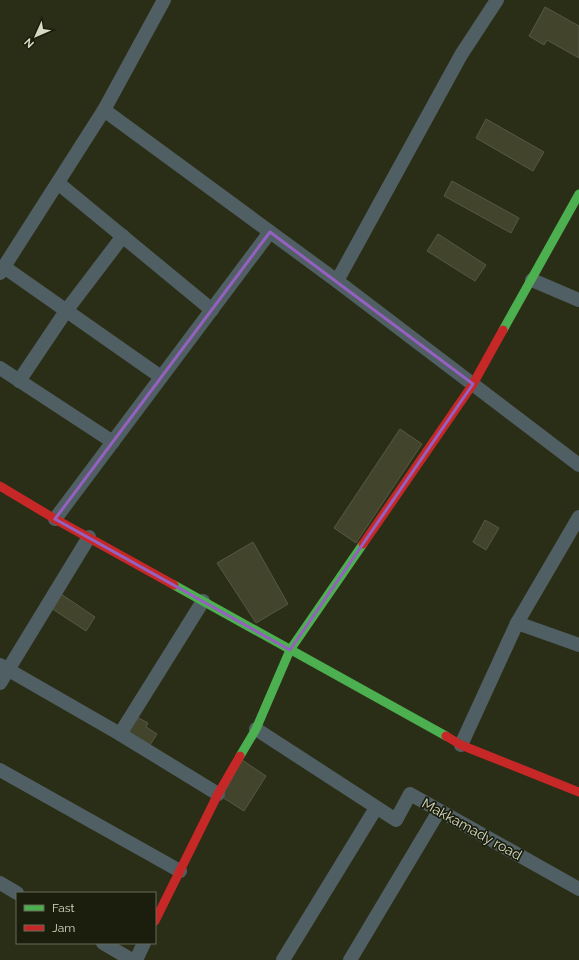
<svg xmlns="http://www.w3.org/2000/svg" width="579" height="960" viewBox="0 0 579 960" font-family="Raleway,sans-serif">
	<style>
		.building { fill: #42452c; stroke: #565845 }
		.lines { fill: none; stroke-linecap: round; stroke-linejoin: round }
		.street { stroke: #505f64; stroke-width: 14 }
		.fast { stroke: #4caf50; stroke-width: 9 }
		.jam { stroke: #c62828; stroke-width: 9 }
		.marked { fill: none; stroke: #9660c0; stroke-width: 3; stroke-linejoin: round }
		.labels { text-anchor: middle; dominant-baseline: central; stroke-width: 3.5; stroke-linejoin: round; paint-order: stroke }
		.street-label { font-size: 14px; fill: #d6dbc3; stroke: #1b1e0c }
	</style>
	<rect width="100%" height="100%" fill="#2b2e16"/>
	<g class="building">
		<polygon points="545,7 579,26 579,58 547,40 544,45 529,36"/>
		<polygon points="486,119 544,152 533,171 476,138"/>
		<polygon points="452,181 519,218 511,233 444,196"/>
		<polygon points="438,234 486,265 475,281 427,251"/>
		<polygon points="400,429 422,444 356,543 334,528"/>
		<polygon points="485,520 499,528 486,550 473,542"/>
		<polygon points="253,542 288,604 256,623 217,563"/>
		<polygon points="61,594 95,617 86,631 51,608"/>
		<polygon points="135,716 148,723 146,727 157,734 150,745 126,731"/>
		<polygon points="242,760 266,776 244,811 222,797"/>
	</g>
	<g class="lines">
		<g class="street">
			<polyline points="104,110 337,281 579,465"/>
			<polyline points="58,183 212,310"/>
			<polyline points="4,267 161,377"/>
			<polyline points="0,273 104,110 164,0"/>
			<polyline points="532,280 579,300"/>
			<polyline points="337,281 461,55 497,0"/>
			<polyline points="0,368 113,442"/>
			<polyline points="19,381 66,311 123,236"/>
			<polyline points="55,519 270,232"/>
			<polyline points="517,623 579,645"/>
			<polyline points="0,665 120,734 218,794"/>
			<polyline points="0,683 89,537"/>
			<polyline points="256,729 396,820 410,794 579,889"/>
			<polyline points="120,734 203,601"/>
			<polyline points="461,745 517,623 579,517"/>
			<polyline points="0,770 180,871"/>
			<polyline points="0,883 17,893"/>
			<polyline points="103,943 132,960"/>
			<polyline points="136,960 144,943"/>
			<polyline points="283,960 376,808"/>
			<polyline points="350,960 439,811"/>
		</g>
		<g class="fast">
			<polyline points="503,330 579,194"/>
			<polyline points="174,585 446,736"/>
			<polyline points="240,756 256,729 290,650 363,544"/>
		</g>
		<g class="jam">
			<polyline points="0,486 55,519 174,585"/>
			<polyline points="363,544 473,384 503,330"/>
			<polyline points="446,736 461,745 579,792"/>
			<polyline points="155,921 218,794 240,756"/>
		</g>
	</g>
	<path class="marked" d="M 270,232 L 473,384 L 290,650 L 55,519 Z"/>
	<g class="labels">
		<g class="street-label">
			<text transform="translate(472 829) rotate(29)">Makkamady road</text>
		</g>
	</g>
	<rect x="16" y="892" width="140" height="52" fill="#1b1e0c" stroke="#666a55"/>
	<rect x="24" y="905" width="20" height="6" fill="#4caf50" stroke="#666a55"/>
	<text x="52" y="912" font-size="12" fill="#d6dbc3">Fast</text>
	<rect x="24" y="925" width="20" height="6" fill="#c62828" stroke="#666a55"/>
	<text x="52" y="932" font-size="12" fill="#d6dbc3">Jam</text>
	<g transform="translate(36 36) rotate(225)" stroke="#1b1e0c" stroke-width="3" paint-order="stroke">
	<path d="M0-3L7 15L0 10L-7 15Z" fill="#d6dbc3"/>
	<text y="-6" font-size="11" font-weight="bold" text-anchor="middle" fill="#d6dbc3">N</text>
	</g>
</svg>
